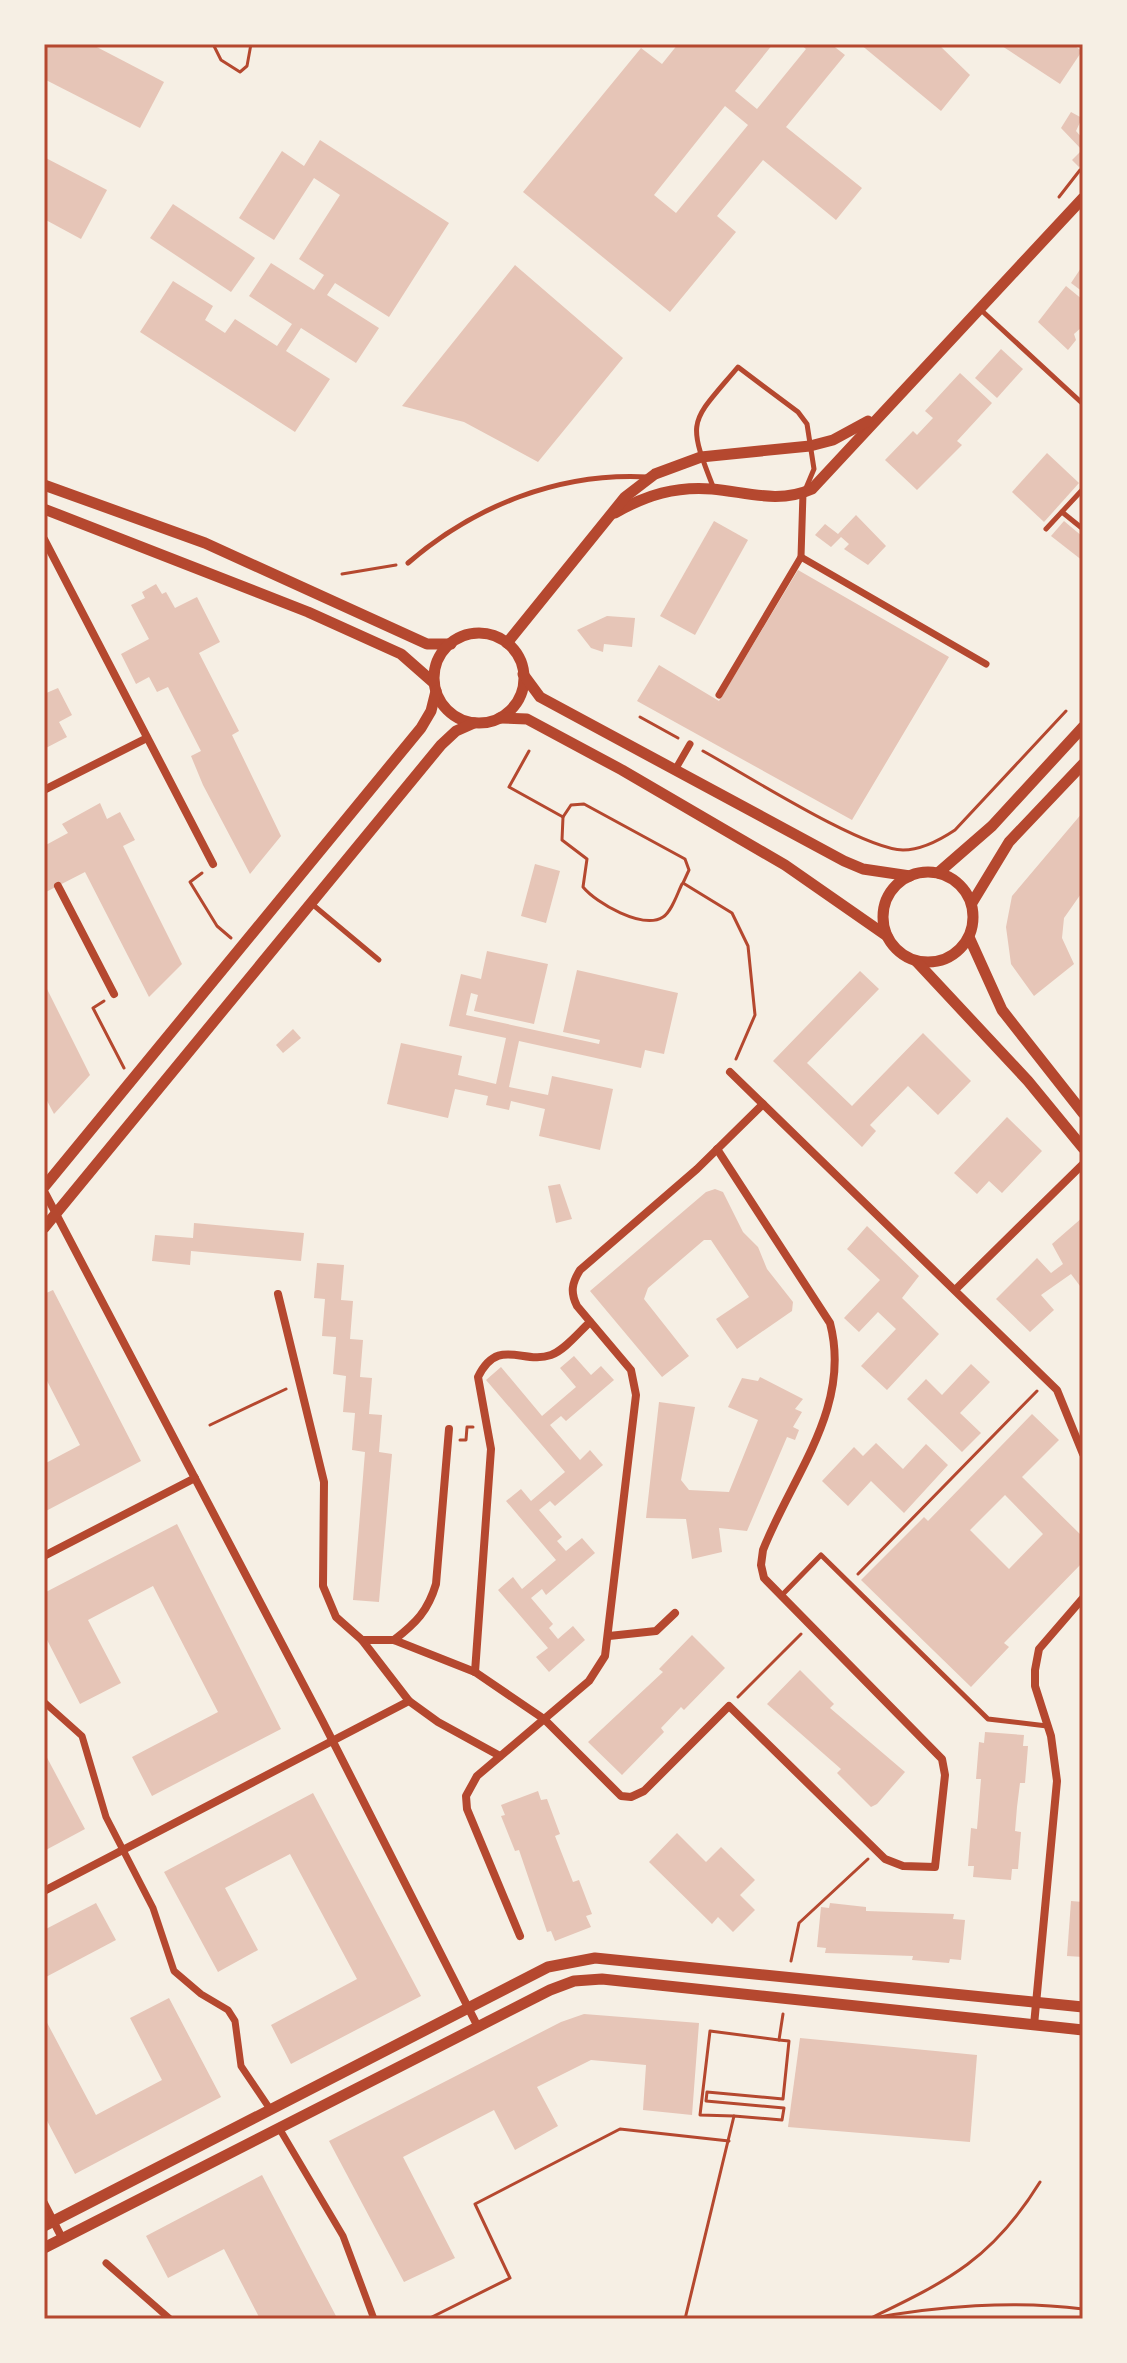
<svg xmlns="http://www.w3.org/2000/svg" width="1127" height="2363" viewBox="0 0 1127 2363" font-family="Commissioner,sans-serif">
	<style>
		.building { fill: #e6c5b7; fill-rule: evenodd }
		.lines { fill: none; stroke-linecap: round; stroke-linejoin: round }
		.path { stroke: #b5482f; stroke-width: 3 }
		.service { stroke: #b5482f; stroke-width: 5 }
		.pedestrian { stroke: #b5482f; stroke-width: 7 }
		.minor { stroke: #b5482f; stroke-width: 8 }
		.tertiary { stroke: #b5482f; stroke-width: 11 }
		.neatline { fill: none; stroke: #b5482f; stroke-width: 3 }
	</style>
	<rect width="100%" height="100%" fill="#f6efe4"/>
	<g class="building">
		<polygon points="44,44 91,44 164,82 140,128 44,79"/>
		<path d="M 678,44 L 773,44 L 735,91 L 757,109 L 806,49 L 800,44 L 831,44 L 845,55 L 786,127 L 862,188 L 836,220 L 763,160 L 717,216 L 736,232 L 670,312 L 523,192 L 641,48 L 662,64 ZM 725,106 L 748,125 L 676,213 L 654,195 Z"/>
		<polygon points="860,44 938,44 970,75 941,111"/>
		<polygon points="999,44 1072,44 1082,51 1060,84"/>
		<polygon points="1071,112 1082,118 1076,131 1083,139 1083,162 1079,167 1072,160 1082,150 1061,128"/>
		<polygon points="320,140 449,223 389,317 335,283 327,295 379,328 356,363 301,328 286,351 330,379 295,432 140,332 173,281 213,306 205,320 225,333 235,319 277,346 292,324 249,296 271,263 314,290 324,275 299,259 340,195 314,178 274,240 239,218 282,151 304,166"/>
		<polygon points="44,157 107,190 81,239 44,219"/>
		<polygon points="173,204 255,258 231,292 150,238"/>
		<polygon points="515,265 623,358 538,462 464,422 402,406"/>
		<polygon points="1083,265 1083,292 1071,283"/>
		<polygon points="1066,286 1083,300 1083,326 1074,334 1076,340 1068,350 1038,322"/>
		<polygon points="1001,349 1023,369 997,398 975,378"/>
		<polygon points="960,373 992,403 957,441 962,445 917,490 885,460 913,431 917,435 933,418 925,411"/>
		<polygon points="1047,453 1079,483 1044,522 1012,492"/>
		<polygon points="856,515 886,546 868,565 844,549 849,544 841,537 831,547 815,535 825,524 838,534"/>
		<polygon points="714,521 748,540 695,635 660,616"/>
		<polygon points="1064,521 1083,537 1083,561 1051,536"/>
		<polygon points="798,570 949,657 852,820 637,701 659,665 719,701"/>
		<polygon points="156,584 162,594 166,592 175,608 197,597 220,642 199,653 239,731 232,735 281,836 250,874 203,785 191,756 201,751 168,687 157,692 149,677 136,684 121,654 149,639 131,605 145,598 142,592"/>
		<polygon points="607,616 635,618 632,647 604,644 603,652 591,648 577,630"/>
		<polygon points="58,688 72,715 59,722 67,737 44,749 44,694"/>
		<polygon points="100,803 107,819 120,812 135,840 123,846 182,964 149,997 85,872 44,893 44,846 68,833 62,824"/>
		<polygon points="1083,812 1083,891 1064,918 1062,938 1074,964 1034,996 1011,964 1006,927 1012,896"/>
		<polygon points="535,864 560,871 546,923 521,916"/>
		<polygon points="487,951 548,964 534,1024 474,1011 478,995 471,993 466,1015 599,1044 600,1040 563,1032 577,970 678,993 664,1054 645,1050 641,1068 519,1041 509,1087 548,1095 552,1076 613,1089 600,1150 539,1136 545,1109 511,1101 509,1110 486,1105 488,1096 455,1089 448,1118 387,1104 401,1043 462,1056 458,1075 496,1084 506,1038 449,1026 461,974 481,979"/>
		<polygon points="860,971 879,989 807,1063 852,1106 923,1033 971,1081 938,1115 908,1086 870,1125 876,1131 862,1147 773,1061"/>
		<polygon points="44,983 90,1075 54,1114 44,1095"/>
		<polygon points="293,1029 301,1038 283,1053 276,1045"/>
		<polygon points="1007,1117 1042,1151 1002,1193 989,1181 977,1194 954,1173"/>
		<polygon points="560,1184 572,1219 556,1223 548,1186"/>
		<polygon points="715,1189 723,1192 743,1232 758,1247 767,1269 793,1302 792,1311 737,1349 716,1319 749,1297 711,1240 704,1240 648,1288 644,1299 689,1356 662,1377 590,1291 706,1192"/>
		<polygon points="1083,1217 1083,1290 1071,1274 1041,1295 1054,1310 1030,1332 996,1299 1037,1258 1051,1273 1063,1264 1052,1244"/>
		<polygon points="194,1223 304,1233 301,1261 191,1251 190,1265 152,1261 155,1235 193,1238"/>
		<polygon points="867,1226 919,1276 902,1298 939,1334 887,1390 861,1366 896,1329 878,1312 859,1332 844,1318 880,1280 847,1249"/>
		<polygon points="317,1263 344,1265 341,1300 353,1301 350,1339 363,1340 360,1377 372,1378 369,1414 382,1415 379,1452 392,1454 379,1602 353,1600 365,1452 352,1450 355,1413 343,1412 346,1376 333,1374 336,1337 322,1336 325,1299 314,1298"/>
		<polygon points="53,1290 141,1461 44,1512 44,1464 80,1445 44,1375 44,1294"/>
		<polygon points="574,1356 591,1375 601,1366 614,1380 566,1421 561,1416 550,1425 580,1460 590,1450 603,1465 555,1506 550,1501 539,1510 562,1537 557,1541 566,1551 582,1538 595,1553 546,1595 542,1589 531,1598 553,1624 549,1628 558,1639 573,1626 585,1640 549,1672 536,1657 548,1648 498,1590 513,1577 522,1589 556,1560 506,1501 521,1489 531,1501 565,1472 486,1380 501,1367 542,1416 576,1387 560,1368"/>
		<polygon points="971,1364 990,1382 960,1413 981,1433 962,1452 907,1399 926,1379 942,1395"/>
		<polygon points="760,1377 803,1399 795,1409 802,1412 793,1427 799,1430 795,1440 787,1437 747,1531 719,1528 722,1552 692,1559 686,1519 646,1518 659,1402 695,1407 681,1480 689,1490 729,1492 758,1420 728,1407 742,1378 758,1381"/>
		<path d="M 1032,1414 L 1059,1440 L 1022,1477 L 1083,1537 L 1080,1542 L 1083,1562 L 1004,1643 L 1009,1647 L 971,1687 L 861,1580 L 924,1517 L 928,1521 ZM 1005,1495 L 1043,1534 L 1009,1569 L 970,1530 Z"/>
		<polygon points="876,1443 903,1469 926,1444 948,1465 904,1513 871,1481 848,1506 822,1481 854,1447 863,1456"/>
		<polygon points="177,1524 281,1729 152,1796 132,1757 218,1712 153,1586 88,1620 121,1683 80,1704 44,1634 44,1593"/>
		<polygon points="692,1635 725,1668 684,1710 681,1707 661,1728 664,1732 622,1775 588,1742 663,1672 659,1669"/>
		<polygon points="800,1670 834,1704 830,1708 905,1772 877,1804 871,1807 837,1773 841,1769 767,1704"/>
		<polygon points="985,1732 1024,1735 1023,1746 1028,1746 1025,1783 1020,1783 1017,1807 1015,1831 1021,1832 1018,1869 1012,1869 1011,1880 973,1877 974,1866 968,1866 971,1828 977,1829 981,1779 976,1779 979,1742 984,1743"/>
		<polygon points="44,1752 85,1829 44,1851"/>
		<polygon points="538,1791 541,1800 547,1799 560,1834 555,1836 573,1882 579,1880 592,1914 586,1916 591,1927 555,1941 551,1931 547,1932 519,1850 515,1851 501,1816 505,1815 501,1805"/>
		<polygon points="313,1793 421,1996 291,2064 271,2025 357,1979 290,1854 225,1888 258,1950 218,1972 164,1872"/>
		<polygon points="677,1833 706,1862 721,1847 755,1880 740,1895 755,1910 733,1932 718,1917 712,1924 649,1862"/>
		<polygon points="1071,1901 1083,1902 1083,1957 1067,1956"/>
		<polygon points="96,1903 116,1940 44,1978 44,1930"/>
		<polygon points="830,1903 866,1907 866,1911 954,1914 953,1919 965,1920 961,1960 950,1959 949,1963 912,1960 913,1956 825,1953 826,1948 817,1947 821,1907 829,1908"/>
		<polygon points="169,1998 221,2097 75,2174 44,2115 44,2017 96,2115 162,2080 130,2018"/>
		<polygon points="584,2014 699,2023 692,2115 643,2110 646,2065 591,2060 537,2087 558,2126 515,2150 494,2110 403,2157 455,2258 404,2282 329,2141 561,2022"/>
		<polygon points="800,2038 977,2055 970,2142 788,2127"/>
		<polygon points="262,2175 336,2316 331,2319 260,2319 224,2249 168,2278 146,2236"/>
	</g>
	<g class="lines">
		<g class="path">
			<polyline points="213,44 221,60 240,72 247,66 251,44"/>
			<polyline points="1059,197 1080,170"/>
			<polyline points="342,574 396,565"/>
			<polyline points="640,717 678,738"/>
			<polyline points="529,751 509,787 563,817 571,805 584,804 685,859 689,870 683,883 732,913 748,946 755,1015 736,1059"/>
			<path d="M 703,751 C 745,774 862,849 903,850 C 922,850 940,840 955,830 L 1066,711"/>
			<path d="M 563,817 L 562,840 L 587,859 L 583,887 C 596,903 643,930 663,917 C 672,911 677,894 682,884"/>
			<polyline points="202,873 190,882 217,926 231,938"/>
			<polyline points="104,1001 93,1008 124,1068"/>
			<polyline points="210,1425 286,1389"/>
			<polyline points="460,1440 466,1440 467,1427 473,1427"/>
			<polyline points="858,1574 1037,1391"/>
			<polyline points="738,1697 801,1634"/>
			<polyline points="791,1961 799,1923 868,1859"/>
			<polyline points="734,2116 700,2115 710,2031 779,2040"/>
			<path d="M 871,2318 C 950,2280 993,2258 1040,2182"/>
			<polyline points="428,2319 510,2278 475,2204 620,2129 729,2141"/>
			<polyline points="685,2319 734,2116 782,2120 784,2108 706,2101 707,2092 783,2099 789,2041 779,2040 783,2014"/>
			<path d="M 868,2319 C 936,2306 1015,2300 1083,2309"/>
		</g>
		<g class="service">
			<polyline points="981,310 1083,404"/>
			<path d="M 714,489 C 686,418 690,424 738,367 L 798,412 L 807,424 L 814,469 L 806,488"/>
			<polyline points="1062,512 1083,529"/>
			<polyline points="1046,529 1083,489"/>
			<path d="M 408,563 C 474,506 559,472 648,477"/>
			<polyline points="312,904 379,960"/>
			<polyline points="782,1595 821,1555 988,1719 1047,1726"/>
		</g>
		<g class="pedestrian">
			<polyline points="801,557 986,664"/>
			<polyline points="719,695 801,557 803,493"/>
			<polyline points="675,770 690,744"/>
			<polyline points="44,1702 82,1736 106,1817 153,1908 174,1971 201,1994 228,2010 235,2021 241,2066 270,2109"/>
			<polyline points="279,2128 343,2236 374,2319"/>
			<polyline points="106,2263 170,2319"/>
		</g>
		<g class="minor">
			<polyline points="44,539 213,864"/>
			<polyline points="44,790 147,738"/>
			<polyline points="58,886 114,994"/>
			<polyline points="730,1072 1057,1390 1083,1454"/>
			<polyline points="44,1191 322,1720 478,2027"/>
			<polyline points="955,1290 1083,1164"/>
			<path d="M 278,1294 L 324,1482 L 323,1586 L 336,1617 L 362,1640 L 394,1640 L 475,1672 L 544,1719 L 621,1796 L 631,1797 L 644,1791 L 729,1706 L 885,1859 L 903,1866 L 935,1867 L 945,1775 L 942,1759 L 764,1578 L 761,1565 L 763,1550 C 793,1474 852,1407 830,1323 L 717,1149"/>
			<polyline points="44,1556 195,1478"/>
			<polyline points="609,1636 656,1631 675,1613"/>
			<polyline points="362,1640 409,1701"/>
			<path d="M 394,1640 C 416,1623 428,1611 436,1584 L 449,1429"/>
			<path d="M 475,1672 L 491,1449 L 478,1377 C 498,1336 523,1365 551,1355 C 565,1350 579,1332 590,1322"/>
			<polyline points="44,1891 409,1701 438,1722 500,1756"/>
			<path d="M 520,1936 L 467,1809 L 466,1796 L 477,1776 L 589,1681 L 605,1656 L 636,1395 L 631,1370 L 577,1306 C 570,1292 572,1283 580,1270 L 697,1169 L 763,1104"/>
			<polyline points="1034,2025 1057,1781 1051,1736 1035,1686 1035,1670 1039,1649 1083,1598"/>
			<polyline points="44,2203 62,2238"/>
		</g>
		<g class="tertiary">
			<polyline points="44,485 205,543 427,644 451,644"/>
			<polyline points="44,509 308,612 401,654 434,683"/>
			<path d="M 615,513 C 646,495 676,486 712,489 C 746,492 779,504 812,489 L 1083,198"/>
			<circle cx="479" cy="678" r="45"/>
			<polyline points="507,643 625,497 655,474 701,457 810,446 833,440 868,421"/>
			<polyline points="523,674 540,697 844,861 863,869 910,876"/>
			<polyline points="500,718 527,719 622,770 785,865 887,936"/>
			<circle cx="928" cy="917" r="45"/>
			<polyline points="938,873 992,826 1083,727"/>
			<polyline points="972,903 1009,842 1083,764"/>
			<polyline points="969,937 1002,1010 1083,1113"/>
			<polyline points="916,961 1028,1081 1083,1148"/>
			<polyline points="44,1187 421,728 431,711 436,691"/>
			<polyline points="44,1228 441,745 456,731 474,723"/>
			<polyline points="44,2226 548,1967 595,1958 1083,2007"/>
			<polyline points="44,2248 550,1990 574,1981 602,1979 1083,2030"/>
		</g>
	</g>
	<rect width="1127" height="2363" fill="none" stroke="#f6efe4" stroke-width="92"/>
	<rect x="46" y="46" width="1035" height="2271" class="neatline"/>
</svg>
